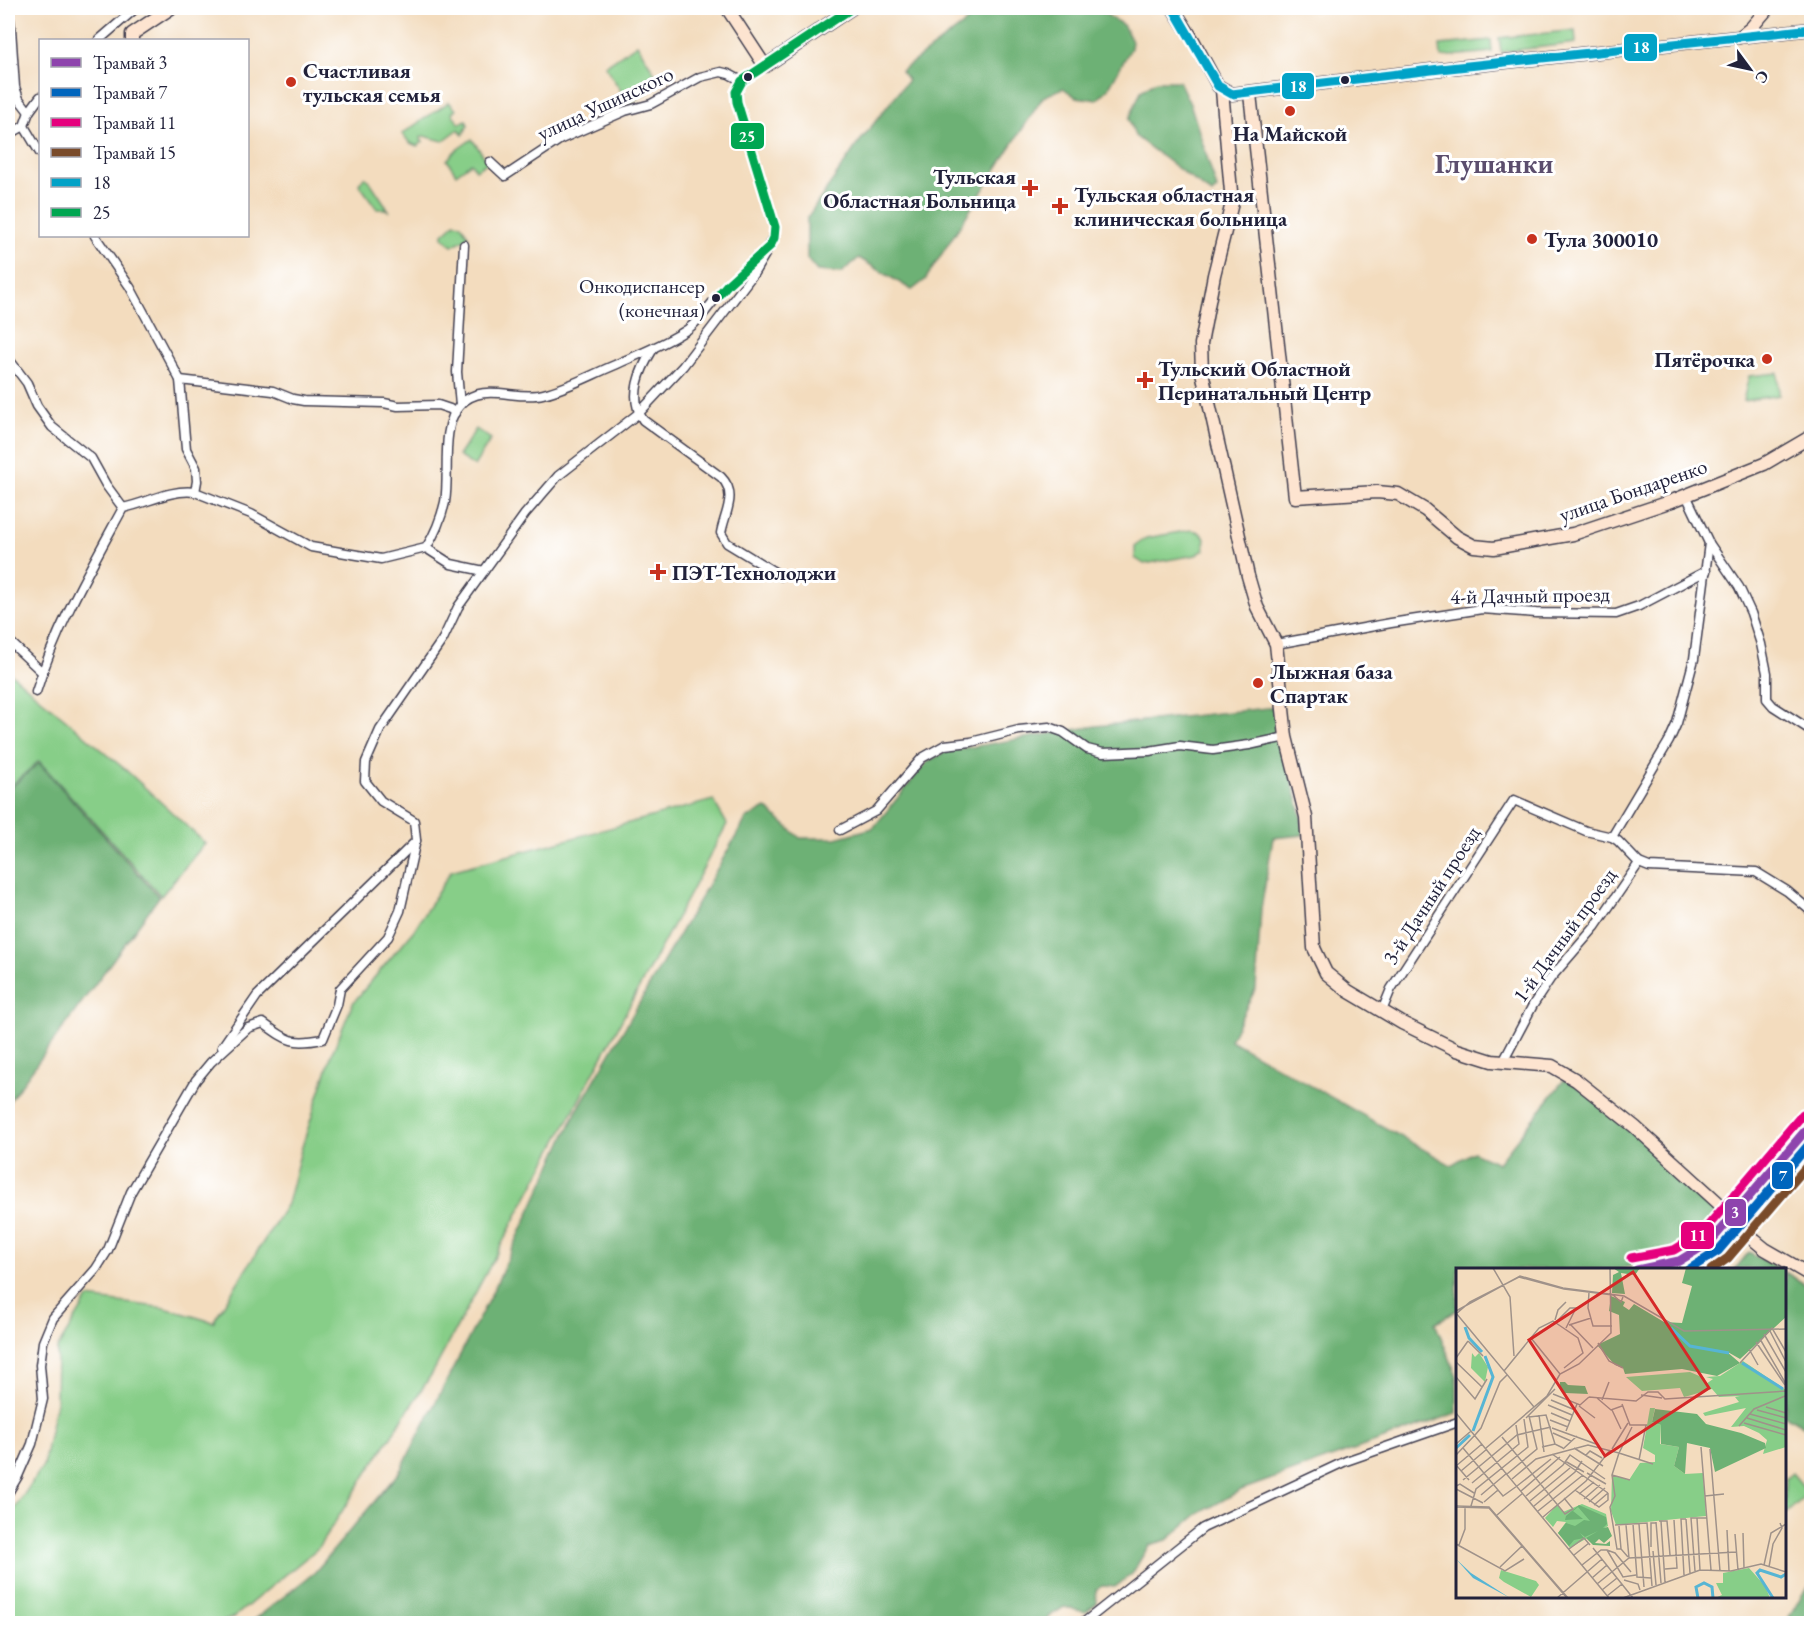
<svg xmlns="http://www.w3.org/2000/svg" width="1819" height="1631" viewBox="0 0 1819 1631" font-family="'EB Garamond',serif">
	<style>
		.green { fill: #87ce88; stroke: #547862; stroke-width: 1.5 }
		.forest { fill: #6db174; stroke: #486a58; stroke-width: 1.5 }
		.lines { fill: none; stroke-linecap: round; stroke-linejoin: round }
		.street-casing { stroke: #413e4f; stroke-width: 11 }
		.secondary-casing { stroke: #413e4f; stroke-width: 15 }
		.street { stroke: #fff; stroke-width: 8 }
		.secondary { stroke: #fde4d0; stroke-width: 12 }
		.tram { stroke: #22223b; stroke-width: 1.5 }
		.bus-1-casing { stroke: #fff; stroke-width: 14 }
		.bus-2-casing { stroke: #fff; stroke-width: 14 }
		.bus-1 { stroke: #02a2c7; stroke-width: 9 }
		.bus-2 { stroke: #00a651; stroke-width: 9 }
		.tram-1-casing { stroke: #fff; stroke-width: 14 }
		.tram-2-casing { stroke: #fff; stroke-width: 14 }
		.tram-3-casing { stroke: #fff; stroke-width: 14 }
		.tram-4-casing { stroke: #fff; stroke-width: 14 }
		.tram-1 { stroke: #8e44ad; stroke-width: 9 }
		.tram-2 { stroke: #0065bd; stroke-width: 9 }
		.tram-3 { stroke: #e5007d; stroke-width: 9 }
		.tram-4 { stroke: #7a4b2a; stroke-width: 9 }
		.bus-dot { fill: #22223b; stroke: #fff; stroke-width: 2 }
		.poi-dot { fill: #c8321e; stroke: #fff; stroke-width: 2 }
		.labels { text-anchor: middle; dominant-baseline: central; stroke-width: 6; stroke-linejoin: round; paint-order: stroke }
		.bus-label { font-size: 20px; fill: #22223b; stroke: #fff; text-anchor: end }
		.poi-label { font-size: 21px; font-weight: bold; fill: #22223b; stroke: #fff; text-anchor: start }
		.street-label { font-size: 21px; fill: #22223b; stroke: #fff }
		.district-label { font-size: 27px; font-weight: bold; fill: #5c4e6d; stroke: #fff }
		.inset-river { fill: none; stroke: #56b5d4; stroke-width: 3 }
		.inset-road { fill: none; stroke: #9f928a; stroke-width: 1.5 }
		.view { fill: #d62828; fill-opacity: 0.15; stroke: #d62828; stroke-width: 3 }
		.inset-edge { fill: none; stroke: #22223b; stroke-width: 3 }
		.line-badge { stroke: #fff; stroke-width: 2 }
		.badge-label { font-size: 16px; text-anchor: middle; font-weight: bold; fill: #fff }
	</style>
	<rect width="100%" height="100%" fill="#fff"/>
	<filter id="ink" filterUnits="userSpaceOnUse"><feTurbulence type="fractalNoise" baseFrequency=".0167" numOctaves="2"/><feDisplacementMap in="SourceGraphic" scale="12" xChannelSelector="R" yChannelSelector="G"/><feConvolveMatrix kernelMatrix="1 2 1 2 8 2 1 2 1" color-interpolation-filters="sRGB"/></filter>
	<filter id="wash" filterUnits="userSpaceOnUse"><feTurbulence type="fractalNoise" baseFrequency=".008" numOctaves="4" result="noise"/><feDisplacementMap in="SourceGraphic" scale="24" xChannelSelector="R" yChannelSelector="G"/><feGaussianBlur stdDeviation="1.35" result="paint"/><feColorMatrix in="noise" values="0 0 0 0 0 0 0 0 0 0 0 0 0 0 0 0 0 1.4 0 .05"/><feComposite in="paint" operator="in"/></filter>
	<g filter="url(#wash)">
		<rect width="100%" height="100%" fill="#f3dcbe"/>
		<g class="green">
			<polygon points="1575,30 1576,43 1501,52 1499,38"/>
			<polygon points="1491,40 1492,52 1441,57 1440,45"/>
			<polygon points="637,44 661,83 629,104 605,66"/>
			<polygon points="449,102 456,110 452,113 459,124 466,120 468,125 463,135 459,129 443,141 424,136 420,138 423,142 417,146 410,143 402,134"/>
			<polygon points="472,139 488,162 476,170 471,163 456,174 447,160 455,151"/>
			<polygon points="364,177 369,180 390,212 386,209 377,209 359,184"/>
			<polygon points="455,223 461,224 469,237 452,246 443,237 443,234"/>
			<polygon points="1778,373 1779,395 1743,401 1749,376"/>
			<polygon points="476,429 491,439 474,466 458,456"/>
			<polygon points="1192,530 1199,532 1205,538 1204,550 1196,555 1144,564 1135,558 1135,546 1146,538"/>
			<polygon points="8,671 127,771 205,843 161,896 39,761 8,788"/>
			<polygon points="713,800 727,824 433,1372 318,1548 234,1617 220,1623 75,1624 72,1620 70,1623 8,1623 8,1523 11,1514 43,1466 56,1402 57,1349 88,1298 165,1308 213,1322 287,1204 301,1150 332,1053 353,1003 414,930 451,871"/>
			<polygon points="1792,1473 1809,1493 1785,1514 1785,1479"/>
		</g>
		<g class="forest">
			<polygon points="1013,8 1096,8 1123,25 1132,41 1131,48 1108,89 1097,100 1076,97 1063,88 1043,97 925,280 912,290 859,258 841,273 817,271 807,259 807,218 857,145 908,80 901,71 982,11 1001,14"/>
			<polygon points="1156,81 1179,81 1191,106 1217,189 1212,194 1135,136 1129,119 1141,91"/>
			<polygon points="1276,707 1284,750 1302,818 1303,835 1273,838 1261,909 1256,988 1230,1040 1451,1165 1473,1152 1498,1163 1564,1080 1574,1084 1633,1130 1726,1214 1702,1242 1675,1258 1618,1269 1458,1270 1457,1310 1435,1323 1457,1376 1457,1413 1241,1490 1198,1514 1167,1540 1149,1545 1132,1574 1115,1587 1102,1586 1096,1590 1097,1603 1085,1612 1064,1607 1048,1617 1047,1623 249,1624 315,1572 400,1471 494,1289 576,1112 746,819 766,808 800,838 836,838 873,828 927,762 947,751 1096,726"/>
			<polygon points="39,763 159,897 8,1103 8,790"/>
			<polygon points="1749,1252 1779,1269 1735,1269"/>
			<polygon points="1785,1272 1811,1288 1811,1431 1785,1415"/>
			<polygon points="1811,1584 1811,1623 1786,1623 1802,1595"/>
		</g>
	</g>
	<g filter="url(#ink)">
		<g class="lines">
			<defs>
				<g id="street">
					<polyline points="8,8 11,28 15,87 19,99 29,112"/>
					<polyline points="99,40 136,8"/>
					<polyline points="24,126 40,153"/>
					<polyline points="8,135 24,126 29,112 40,97"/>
					<polyline points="490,162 505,176 561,139 625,111 651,104 700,77 721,72 729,74 742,81"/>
					<polyline points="95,236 130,287 180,380 186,449 196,468 197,481 195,492"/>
					<path d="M 653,349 C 640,370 628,396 643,420 L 721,477 C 738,494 725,512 721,533 L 727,543 L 781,576"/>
					<polyline points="8,358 27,383 37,406 52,427 91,458 106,485 123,508"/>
					<polyline points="180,380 273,391 293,399 304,401 384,403 398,406 438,405 450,409 455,413"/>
					<polyline points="460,405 457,372 464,245"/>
					<polyline points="1686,495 1709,543 1739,587 1751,613 1761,644 1767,673 1767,699 1773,706 1812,731"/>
					<polyline points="426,548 451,564 484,571"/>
					<polyline points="8,640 42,672"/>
					<polyline points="1276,644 1391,623 1482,609 1536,613 1616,614 1639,606 1706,571"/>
					<path d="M 36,692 C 56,627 91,567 123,508 C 148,503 169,489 195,492 L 251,514 L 311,547 L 381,559 L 426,548 C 435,534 441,519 445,502 C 450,475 440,426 460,405 C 482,381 516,401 543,394 C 568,388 591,375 615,365 C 639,354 666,344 688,329 C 705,316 715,296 731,281 C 748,266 773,251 775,227 L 737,102 C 736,80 749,77 765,66"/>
					<polyline points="840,830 876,811 922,758 945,745 971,742 1019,730 1049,727 1063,732 1087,749 1103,753 1149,751 1180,746 1213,750 1249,745 1286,737"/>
					<polyline points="1612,837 1669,741 1677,723 1694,659 1709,543"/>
					<polyline points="1382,1011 1391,989 1514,800 1586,831 1612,837 1618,841 1639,863 1649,867 1756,872 1787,891 1812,912"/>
					<polyline points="222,1047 257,996 416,841"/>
					<polyline points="1503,1062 1533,1005 1550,979 1595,927 1639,863"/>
					<polyline points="1709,1270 1742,1230"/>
					<path d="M 8,1493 L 18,1476 L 32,1444 L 43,1399 L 40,1365 L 43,1342 L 53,1318 L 96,1269 L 108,1250 L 131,1192 L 196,1080 L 211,1062 L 248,1028 L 263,1023 C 288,1041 292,1045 323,1039 L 337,1005 L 340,989 L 388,937 L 400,911 L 416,840 L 414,821 L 381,801 L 365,781 L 366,762 L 380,730 L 443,639 L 458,607 L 525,514 L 558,476 L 639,413 L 683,366 L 754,273 L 770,246"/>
					<polyline points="1082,1624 1203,1528 1346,1461 1458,1422"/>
				</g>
				<g id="secondary">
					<polyline points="727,8 765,66 852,8"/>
					<polyline points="1173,8 1194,42 1218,86 1232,94 1440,69 1812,29"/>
					<polyline points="1740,37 1751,28 1768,8"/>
					<polyline points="132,40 132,34 171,8"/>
					<polyline points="1222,90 1232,203 1214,275 1201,344 1202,372 1248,576 1257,607 1276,644 1286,737 1306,817 1314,948 1326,973 1348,991 1402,1023 1457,1050 1492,1061 1552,1066 1576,1080 1635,1127 1725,1209 1742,1230 1765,1249 1812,1276"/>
					<polyline points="1250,94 1295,497 1377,492 1398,494 1425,510 1457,537 1474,546 1494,548 1573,534 1672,501 1764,464 1812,436"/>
					<polyline points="1742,1230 1812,1146"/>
				</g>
			</defs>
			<use href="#street" class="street-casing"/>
			<use href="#secondary" class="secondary-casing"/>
			<use href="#street" class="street"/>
			<use href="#secondary" class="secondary"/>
			<polyline class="tram" points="1683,1270 1703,1258"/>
			<defs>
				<polyline id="bus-1" points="1173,8 1218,86 1232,94 1440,69 1812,29"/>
				<polyline id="bus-2" points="716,298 728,284 770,246 774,238 775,227 737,102 736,92 742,81 852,8"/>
			</defs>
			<use href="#bus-1" class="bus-1-casing"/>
			<use href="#bus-2" class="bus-2-casing"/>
			<use href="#bus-1" class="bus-1"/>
			<use href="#bus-2" class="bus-2"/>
			<defs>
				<polyline id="tram-1" points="1637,1270 1679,1261 1710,1242 1812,1123"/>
				<polyline id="tram-2" points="1688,1270 1718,1251 1812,1141"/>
				<polyline id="tram-3" points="1631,1258 1674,1250 1702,1233 1803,1114"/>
				<polyline id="tram-4" points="1711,1270 1728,1258 1812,1160"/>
			</defs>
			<use href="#tram-1" class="tram-1-casing"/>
			<use href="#tram-2" class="tram-2-casing"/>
			<use href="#tram-3" class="tram-3-casing"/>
			<use href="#tram-4" class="tram-4-casing"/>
			<use href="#tram-1" class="tram-1"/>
			<use href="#tram-2" class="tram-2"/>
			<use href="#tram-3" class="tram-3"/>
			<use href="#tram-4" class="tram-4"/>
		</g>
	</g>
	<g class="bus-dot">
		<circle cx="748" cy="77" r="5"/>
		<circle cx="1345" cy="80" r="5"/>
		<circle cx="716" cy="298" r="5"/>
	</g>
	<g class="poi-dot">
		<circle cx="291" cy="82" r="6"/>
		<circle cx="1290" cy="111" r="6"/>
		<path d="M1027 179h6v6h6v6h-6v6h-6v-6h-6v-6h6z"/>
		<path d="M1057 197h6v6h6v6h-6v6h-6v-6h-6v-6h6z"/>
		<circle cx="1532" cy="239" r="6"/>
		<circle cx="1767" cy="359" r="6"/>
		<path d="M1142 371h6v6h6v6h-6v6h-6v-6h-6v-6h6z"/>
		<path d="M655 563h6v6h6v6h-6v6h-6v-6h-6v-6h6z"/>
		<circle cx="1258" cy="683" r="6"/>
	</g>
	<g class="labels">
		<g class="bus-label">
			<text x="705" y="286">Онкодиспансер<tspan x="705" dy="24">(конечная)</tspan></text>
		</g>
		<g class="poi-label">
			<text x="303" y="70">Счастливая<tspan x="303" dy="24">тульская семья</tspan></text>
			<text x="1290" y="133" text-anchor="middle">На Майской</text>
			<text x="1016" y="176" text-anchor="end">Тульская<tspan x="1016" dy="24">Областная Больница</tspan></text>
			<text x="1074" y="194">Тульская областная<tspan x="1074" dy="24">клиническая больница</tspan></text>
			<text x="1544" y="239">Тула 300010</text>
			<text x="1755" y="359" text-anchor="end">Пятёрочка</text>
			<text x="1158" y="368">Тульский Областной<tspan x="1158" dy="24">Перинатальный Центр</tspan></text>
			<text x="672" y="572">ПЭТ-Технолоджи</text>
			<text x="1270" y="671">Лыжная база<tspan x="1270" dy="24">Спартак</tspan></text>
		</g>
		<g class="street-label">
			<text transform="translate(605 103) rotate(-25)">улица Ушинского</text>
			<text transform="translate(1633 490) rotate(-19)">улица Бондаренко</text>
			<text transform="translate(1530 595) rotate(-1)">4-й Дачный проезд</text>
			<text transform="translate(1431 895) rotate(-57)">3-й Дачный проезд</text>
			<text transform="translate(1564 935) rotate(-54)">1-й Дачный проезд</text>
		</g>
		<g class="district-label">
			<text x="1494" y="163">Глушанки</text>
		</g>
	</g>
	<g transform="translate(1456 1268)">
		<rect width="330" height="330" fill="#f3dcbe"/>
		<path d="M 16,85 L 19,89 L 23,85 L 32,99 L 29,114 L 15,100 ZM 287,93 L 330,122 L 330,179 L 307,186 L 311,172 L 303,165 L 288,158 L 275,159 L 290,140 L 249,148 L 247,145 L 283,134 L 279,129 L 284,128 L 263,129 L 256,121 L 232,128 L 228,129 L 224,120 L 186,123 L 170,109 L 234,104 L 248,110 L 250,116 L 257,111 L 250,109 L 264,108 ZM 194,140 L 199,140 L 196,154 L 205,157 L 204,176 L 223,179 L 218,198 L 229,206 L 247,205 L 250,248 L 160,257 L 155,243 L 156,207 L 173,212 L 184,195 L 199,194 L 199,187 L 187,180 ZM 126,236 L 150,246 L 152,258 L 114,280 L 102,265 L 110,254 L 101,253 L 97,259 L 89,250 L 101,237 L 107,244 ZM 293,300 L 309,318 L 314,330 L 259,330 L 266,327 L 260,315 L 267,315 L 267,305 ZM 45,302 L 80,313 L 83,317 L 75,329 L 48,314 L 43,310 Z" fill="#87ce88"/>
		<path d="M 157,0 L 184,0 L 179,7 L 165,5 L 169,26 L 156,25 L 157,7 L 163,4 ZM 230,0 L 330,0 L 330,49 L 284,91 L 270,83 L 284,95 L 261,108 L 226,101 L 169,106 L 167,100 L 159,97 L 141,77 L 164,66 L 163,47 L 153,43 L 155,28 L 169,34 L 167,38 L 173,42 L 178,36 L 208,54 L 226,55 L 236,18 L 226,15 ZM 109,114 L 112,117 L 129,118 L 132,126 L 109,125 L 104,121 L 104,114 ZM 199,141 L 241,146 L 250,156 L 285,165 L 309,175 L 310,180 L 259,204 L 254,180 L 231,175 L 229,206 L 218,198 L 223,179 L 205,176 L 205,157 L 196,154 ZM 123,237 L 150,249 L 151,256 L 147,260 L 152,259 L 156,268 L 148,275 L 143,271 L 139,275 L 150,276 L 154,273 L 154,278 L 137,277 L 130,270 L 142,263 L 129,269 L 124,265 L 128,270 L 118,272 L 113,278 L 102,265 L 110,255 L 119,258 L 128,252 L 134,253 L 122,239 L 117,243 L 127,251 L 109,252 L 110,248 Z" fill="#6db174"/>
		<path d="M 0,291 L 15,305 L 54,330 L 17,310 Z" fill="#56b5d4"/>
		<path class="inset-river" d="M 9,59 L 13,70 L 26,84M 215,60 L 234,78 L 273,85M 286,95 L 327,121M 17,163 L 37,109 L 29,88M 0,180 L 14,167M 242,330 L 240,319 L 248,315 L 256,319 L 257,330M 317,330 L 301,305 L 304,302 L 325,309 L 330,306"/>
		<path class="inset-road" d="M 37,0 L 54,29 L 58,88M 133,24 L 132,40 L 137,58 L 156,58M 0,43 L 64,8 L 107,20 L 168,28 L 228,63 L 330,61M 0,45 L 78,139M 0,46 L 14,34 L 63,9 L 108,21 L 157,27 L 165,34 L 167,29M 99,52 L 102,42 L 110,34M 100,54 L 114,40 L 120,40 L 110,60M 114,56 L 137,80M 113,57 L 135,50M 314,63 L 330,94M 308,66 L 330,104M 75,70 L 104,106M 304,71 L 330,116M 12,73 L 27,88M 300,74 L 329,117M 142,75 L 153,93 L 167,100M 293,81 L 302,97M 0,90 L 12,73M 0,94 L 26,119M 284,95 L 316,60 L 330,84M 48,103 L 83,60 L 97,53 L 122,70 L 127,85 L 108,100M 0,109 L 19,131 L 31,111M 97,126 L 124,137 L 133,129M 185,127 L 206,130M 133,129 L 180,133 L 192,124 L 202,124 L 209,131 L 330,123 L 330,128M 141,130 L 155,142 L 166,138M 95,132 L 119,142M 146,132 L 153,114M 166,136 L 174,157 L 191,157M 92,137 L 116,147M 123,138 L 139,150M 310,139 L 330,145M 156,142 L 165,161M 301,142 L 330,150M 0,145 L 153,330M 95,145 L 114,153M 294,146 L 330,156M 83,147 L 88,184M 73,149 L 90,147 L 99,176M 70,150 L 99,121M 291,150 L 330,162M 94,152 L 112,159M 288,155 L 330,167M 283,158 L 298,141 L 329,128M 176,159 L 163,185 L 197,196M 96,160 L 140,176M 110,163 L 121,136M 97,165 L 115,173M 19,167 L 25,160 L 44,114 L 51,107M 46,169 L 109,246 L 117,241 L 108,230M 0,176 L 15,163M 86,179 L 99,176 L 107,180M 245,179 L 255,302M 7,180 L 47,228 L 61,218M 30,180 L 91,128 L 104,106 L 123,96 L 155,65 L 154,0M 118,180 L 147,198M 107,181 L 121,168M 156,181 L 172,155M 254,181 L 264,303M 96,186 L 152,225M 0,187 L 19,167M 130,187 L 134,183 L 146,190M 183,192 L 190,157M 109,193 L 128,204M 0,197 L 13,212M 0,198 L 26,176M 5,203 L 31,181M 131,205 L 150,216M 51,206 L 81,181 L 73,148M 156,207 L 159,228 L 154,239 L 161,281 L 165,281M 56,211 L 80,191 L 132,177 L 163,185 L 156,207 L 174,212M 7,212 L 61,167 L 95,159M 16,215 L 63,176 L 60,157M 0,218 L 4,216 L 18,225M 61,218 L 95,191M 0,221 L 27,235M 119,222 L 143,239 L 152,232 L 152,225M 65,223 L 104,189M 123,226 L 138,214M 25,227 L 51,205M 70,228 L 107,197 L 114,187 L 149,211M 249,228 L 268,226M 128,231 L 144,217M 74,233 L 114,200M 28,234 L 42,222M 133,234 L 149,220M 138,237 L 152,225M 0,238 L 33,239 L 112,330M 15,238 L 20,221 L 72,179 L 68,151M 78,238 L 119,204 L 126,193M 0,239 L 33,240 L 111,330M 82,243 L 127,207M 41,247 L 67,225M 87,249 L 130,213 L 154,182M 241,250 L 244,302M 230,251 L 234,305M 203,253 L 211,253 L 214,287M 205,253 L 209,314M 200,254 L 205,315M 177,256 L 181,309 L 195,310M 183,256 L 188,319M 159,257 L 191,255 L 196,318M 170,257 L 173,290M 163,258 L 165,281 L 172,289M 271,262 L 273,303M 287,265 L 288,300M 279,266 L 282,302M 0,276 L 49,303 L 68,291M 3,277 L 9,261 L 9,238M 195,279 L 195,255 L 200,255M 137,280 L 177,330M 113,281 L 128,270 L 134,277M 151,282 L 167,309 L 180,307M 197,283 L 200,317M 118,287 L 133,275M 126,297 L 145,282 L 151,282 L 159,285 L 175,304M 308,297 L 315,265 L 330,256M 44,299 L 66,278M 313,299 L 317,276 L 326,260 L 324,255M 209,301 L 221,300 L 218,252M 239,303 L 235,250 L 251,250M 228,307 L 225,251 L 230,251M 136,310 L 151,297M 168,312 L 182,316 L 184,322M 141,316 L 173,290 L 280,284M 146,322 L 161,310M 151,328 L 166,316M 101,330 L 146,291M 167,330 L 244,302 L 275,303 L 305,296 L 330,304"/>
		<path class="view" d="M 177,4 L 253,120 L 149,188 L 73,72 Z"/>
		<rect width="330" height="330" class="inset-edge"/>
	</g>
	<g class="line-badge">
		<rect x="1623" y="33" width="35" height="29" rx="6" fill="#02a2c7"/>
		<rect x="1281" y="72" width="34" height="28" rx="6" fill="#02a2c7"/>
		<rect x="730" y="122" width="35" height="28" rx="6" fill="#00a651"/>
		<rect x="1771" y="1161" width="23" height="29" rx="6" fill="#0065bd"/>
		<rect x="1724" y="1198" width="23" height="29" rx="6" fill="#8e44ad"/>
		<rect x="1680" y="1221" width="35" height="29" rx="6" fill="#e5007d"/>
	</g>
	<g class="badge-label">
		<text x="1641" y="53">18</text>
		<text x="1298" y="92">18</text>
		<text x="747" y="142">25</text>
		<text x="1783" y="1181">7</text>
		<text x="1735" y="1218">3</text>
		<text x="1698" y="1241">11</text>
	</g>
	<rect width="1819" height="1631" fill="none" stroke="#fff" stroke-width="30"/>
	<rect x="39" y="39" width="210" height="198" fill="#ffffff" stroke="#a7a7b1" stroke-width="1.5"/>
	<rect x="51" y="58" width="30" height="9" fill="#8e44ad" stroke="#a7a7b1" stroke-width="1.5"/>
	<text x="93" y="69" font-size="18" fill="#22223b">Трамвай 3</text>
	<rect x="51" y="88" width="30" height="9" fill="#0065bd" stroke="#a7a7b1" stroke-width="1.5"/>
	<text x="93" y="99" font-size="18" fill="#22223b">Трамвай 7</text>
	<rect x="51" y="118" width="30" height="9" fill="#e5007d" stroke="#a7a7b1" stroke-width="1.5"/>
	<text x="93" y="129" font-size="18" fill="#22223b">Трамвай 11</text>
	<rect x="51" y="148" width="30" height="9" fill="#7a4b2a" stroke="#a7a7b1" stroke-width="1.5"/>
	<text x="93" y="159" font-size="18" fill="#22223b">Трамвай 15</text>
	<rect x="51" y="178" width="30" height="9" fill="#02a2c7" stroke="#a7a7b1" stroke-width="1.5"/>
	<text x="93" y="189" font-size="18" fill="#22223b">18</text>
	<rect x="51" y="208" width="30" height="9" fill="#00a651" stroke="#a7a7b1" stroke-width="1.5"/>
	<text x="93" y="219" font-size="18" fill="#22223b">25</text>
	<g transform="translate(1750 69) rotate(123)" stroke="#ffffff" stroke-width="4.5" paint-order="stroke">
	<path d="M0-4.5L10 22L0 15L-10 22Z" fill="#22223b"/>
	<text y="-9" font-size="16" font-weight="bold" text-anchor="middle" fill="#22223b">С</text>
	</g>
</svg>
